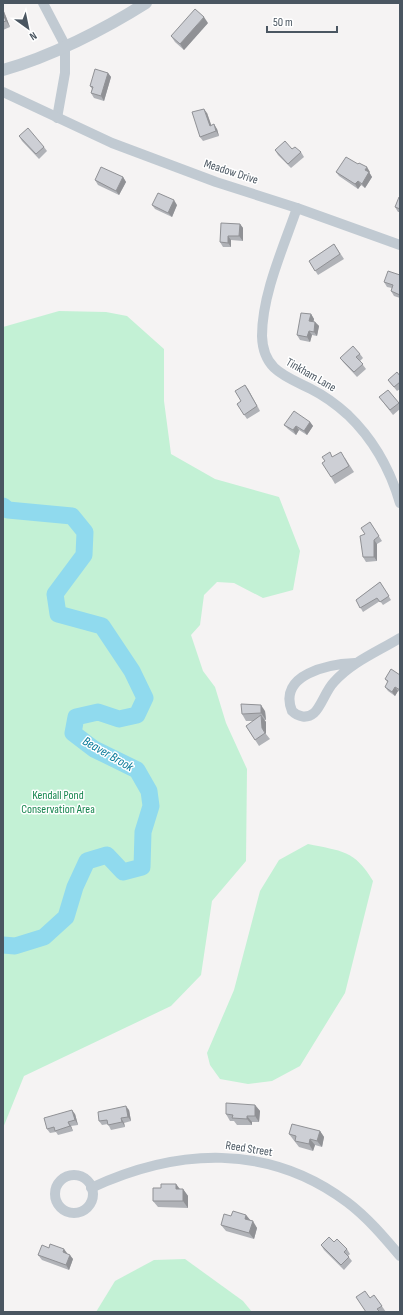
<svg xmlns="http://www.w3.org/2000/svg" width="403" height="1315" viewBox="0 0 403 1315" font-family="'Sofia Sans Condensed',sans-serif">
	<style>
		.green { fill: #c3f1d5 }
		.lines { fill: none; stroke-linecap: round; stroke-linejoin: round }
		.river { stroke: #90daee; stroke-width: 17 }
		.minor { stroke: #c1cad2; stroke-width: 10 }
		.tertiary { stroke: #c1cad2; stroke-width: 12 }
		.wall { fill: #b0b2b7 }
		.shaded-wall { fill: #909195 }
		.building { fill: #cdcfd5; stroke: #909195 }
		.labels { text-anchor: middle; dominant-baseline: central; stroke-width: 3; stroke-linejoin: round; paint-order: stroke }
		.street-label { font-size: 12px; fill: #4a5661; stroke: #fff }
		.park-label { font-size: 12px; fill: #17864f; stroke: #fff }
		.water-label { font-size: 13px; font-style: italic; fill: #0c7c9b; stroke: #fff }
	</style>
	<rect width="100%" height="100%" fill="#f5f3f3"/>
	<g class="green">
		<polygon points="59,311 106,312 127,316 164,349 164,401 171,454 215,479 279,497 300,551 293,590 263,598 234,583 217,582 204,595 200,625 191,635 203,671 215,687 226,723 247,769 246,861 212,901 201,975 171,1006 24,1076 3,1128 3,327"/>
		<path d="M 308,844 C 341,851 355,850 373,881 L 345,993 L 300,1066 L 272,1081 L 248,1084 L 220,1079 L 210,1065 L 207,1053 L 234,990 L 260,891 L 279,860 Z"/>
		<polygon points="185,1259 243,1301 252,1312 96,1312 115,1281 154,1260"/>
	</g>
	<g class="lines">
		<polyline class="river" points="3,506 8,510 72,516 85,532 84,555 55,594 58,614 102,626 132,671 145,698 137,715 119,719 98,712 76,717 73,733 94,749 137,770 149,791 151,806 143,832 142,867 123,872 107,855 87,861 75,887 66,917 44,937 15,946 3,945"/>
		<g class="minor">
			<polyline points="43,3 65,45 65,73 57,118"/>
			<polyline points="3,92 112,143 216,182 297,208 400,245"/>
			<path d="M 297,208 C 284,246 262,294 262,336 C 263,370 285,376 311,389 C 325,396 337,405 348,415 C 374,440 390,469 400,503"/>
			<path d="M 355,663 C 330,664 277,674 292,711 C 298,717 307,719 314,713 C 321,707 326,690 334,682 C 352,662 377,652 400,638"/>
			<circle cx="74" cy="1194" r="19"/>
			<path d="M 91,1188 C 177,1148 268,1143 347,1202 C 367,1217 384,1237 400,1256"/>
		</g>
		<path class="tertiary" d="M 3,70 C 50,57 105,29 146,3"/>
	</g>
	<g class="wall">
		<polygon points="3,9 10,27 3,30"/>
		<polygon points="208,23 184,50 175,42 171,36"/>
		<polygon points="108,73 111,77 104,101 94,98 91,93 92,89 90,86"/>
		<polygon points="207,113 211,125 217,129 219,136 203,141 200,137"/>
		<polygon points="19,136 44,147 47,151 39,159 22,141"/>
		<polygon points="292,149 301,152 304,157 291,168 278,155 275,150"/>
		<polygon points="336,172 370,172 369,172 372,177 365,188 361,185 358,189 339,176"/>
		<polygon points="123,177 126,182 119,195 98,185 95,180"/>
		<polygon points="400,198 400,212 398,212 395,207"/>
		<polygon points="152,205 177,205 172,217 155,209"/>
		<polygon points="240,224 243,228 243,241 231,240 231,247 223,247 220,242"/>
		<polygon points="334,244 344,259 318,275 309,261"/>
		<polygon points="400,275 400,298 394,296 391,291 392,288 387,287 384,282"/>
		<polygon points="311,314 314,319 313,322 315,322 319,326 317,336 312,335 310,342 300,340 297,335"/>
		<polygon points="360,354 363,358 360,361 366,369 357,377 343,362 340,358"/>
		<polygon points="400,376 400,389 397,391 388,380"/>
		<polygon points="245,385 260,411 247,419 237,404 241,401"/>
		<polygon points="388,390 400,405 400,409 393,415 379,397"/>
		<polygon points="310,422 313,426 307,435 299,430 296,435 288,429 284,425"/>
		<polygon points="333,457 345,458 354,472 335,484 331,477"/>
		<polygon points="370,522 382,541 377,544 377,561 366,562 363,557 365,534"/>
		<polygon points="380,582 391,600 383,605 380,601 363,612 356,600"/>
		<polygon points="400,675 400,692 398,691 395,696 388,691 385,687 388,683 385,679"/>
		<polygon points="265,711 266,720 264,720 266,722 266,734 270,739 259,746 246,726 254,721 246,721 242,714"/>
		<polygon points="255,1105 260,1111 259,1122 252,1122 252,1125 237,1125 234,1121 230,1121 226,1114"/>
		<polygon points="129,1110 131,1121 124,1123 125,1127 111,1130 108,1124 102,1125 99,1121"/>
		<polygon points="75,1114 78,1125 71,1126 73,1131 58,1135 56,1132 50,1133 47,1129"/>
		<polygon points="320,1131 324,1137 322,1147 315,1145 313,1151 299,1147 289,1134"/>
		<polygon points="176,1184 180,1189 183,1189 188,1196 188,1208 158,1207 153,1201 161,1188"/>
		<polygon points="246,1215 250,1220 257,1228 254,1239 226,1231 221,1225 231,1216"/>
		<polygon points="334,1242 347,1249 350,1254 348,1256 352,1261 344,1270 324,1250 321,1245"/>
		<polygon points="67,1253 67,1254 73,1259 69,1270 42,1260 38,1255"/>
		<polygon points="374,1295 386,1312 366,1312 370,1298"/>
	</g>
	<g class="shaded-wall">
		<polygon points="3,9 10,27 6,21 3,14"/>
		<polygon points="204,17 208,23 184,50 180,44"/>
		<polygon points="108,73 111,77 104,101 101,96"/>
		<polygon points="204,109 207,113 213,130 210,126"/>
		<polygon points="214,124 217,129 219,136 216,131"/>
		<polygon points="367,167 370,172 368,174 365,170"/>
		<polygon points="369,172 372,177 365,188 362,184"/>
		<polygon points="123,177 126,182 119,195 116,191"/>
		<polygon points="358,181 361,185 358,189 355,184"/>
		<polygon points="174,200 177,205 172,217 168,213"/>
		<polygon points="240,224 243,228 243,241 239,236"/>
		<polygon points="228,236 231,240 231,247 228,243"/>
		<polygon points="311,314 314,319 313,325 309,321"/>
		<polygon points="315,322 319,326 317,336 314,332"/>
		<polygon points="309,331 312,335 310,342 307,337"/>
		<polygon points="245,385 248,389 260,411 257,406"/>
		<polygon points="310,422 313,426 307,435 304,431"/>
		<polygon points="296,426 299,430 296,435 293,430"/>
		<polygon points="374,540 377,544 377,561 374,557"/>
		<polygon points="395,687 398,691 395,696 392,692"/>
		<polygon points="261,705 265,711 266,720 261,713"/>
		<polygon points="261,715 266,722 266,734 262,728"/>
		<polygon points="255,1105 260,1111 259,1122 255,1116"/>
		<polygon points="126,1106 129,1110 131,1121 128,1117"/>
		<polygon points="72,1110 75,1114 78,1125 75,1120"/>
		<polygon points="247,1116 252,1122 252,1125 247,1119"/>
		<polygon points="121,1118 124,1123 125,1127 122,1122"/>
		<polygon points="68,1122 71,1126 73,1131 70,1126"/>
		<polygon points="320,1131 324,1137 322,1147 317,1141"/>
		<polygon points="310,1139 315,1145 313,1151 309,1144"/>
		<polygon points="176,1184 181,1191 176,1189"/>
		<polygon points="183,1189 188,1196 188,1208 183,1201"/>
		<polygon points="246,1215 251,1221 245,1219"/>
		<polygon points="253,1221 257,1228 254,1239 249,1233"/>
		<polygon points="64,1249 67,1253 66,1257 63,1252"/>
		<polygon points="70,1255 73,1259 69,1270 66,1265"/>
	</g>
	<g class="building">
		<polygon points="195,9 204,17 180,44 171,36"/>
		<polygon points="3,14 6,21 3,22"/>
		<polygon points="95,69 108,73 101,96 91,93 93,87 90,86"/>
		<polygon points="204,109 210,126 214,124 216,131 200,137 192,112"/>
		<polygon points="28,128 44,147 36,154 19,136"/>
		<polygon points="285,141 292,149 295,147 301,152 288,164 275,150"/>
		<polygon points="346,157 358,164 359,163 367,167 365,170 369,172 362,184 358,181 355,184 336,172"/>
		<polygon points="101,167 123,177 116,191 95,180"/>
		<polygon points="158,193 174,200 168,213 152,205"/>
		<polygon points="399,197 400,198 400,209 395,207"/>
		<polygon points="221,223 240,224 239,236 228,236 228,243 220,242"/>
		<polygon points="334,244 340,254 315,271 309,261"/>
		<polygon points="388,271 400,275 400,295 391,291 393,285 384,282"/>
		<polygon points="301,313 311,314 309,321 315,322 314,332 309,331 307,337 297,335"/>
		<polygon points="353,346 360,354 356,357 363,364 354,372 340,358"/>
		<polygon points="397,372 400,376 400,382 394,387 388,380"/>
		<polygon points="245,385 257,406 244,415 237,404 241,401 235,391"/>
		<polygon points="388,390 399,403 390,410 379,397"/>
		<polygon points="294,411 310,422 304,431 296,426 293,430 284,425"/>
		<polygon points="330,452 332,457 341,452 349,466 331,477 322,463 325,461 322,457"/>
		<polygon points="370,522 379,536 374,540 374,557 363,557 360,536 365,534 361,528"/>
		<polygon points="380,582 389,596 380,602 377,598 360,608 356,600"/>
		<polygon points="391,669 400,675 400,690 395,687 392,692 385,687 388,681 385,679"/>
		<polygon points="241,704 261,705 261,713 242,714"/>
		<polygon points="261,715 262,728 265,733 255,740 246,726"/>
		<polygon points="226,1103 255,1105 255,1116 247,1116 247,1119 232,1118 233,1115 226,1114"/>
		<polygon points="126,1106 128,1117 121,1118 122,1122 108,1125 107,1120 99,1121 98,1112"/>
		<polygon points="72,1110 75,1120 68,1122 70,1126 55,1131 54,1127 47,1129 44,1118"/>
		<polygon points="292,1124 320,1131 317,1141 310,1139 309,1144 295,1141 296,1136 289,1134"/>
		<polygon points="161,1184 176,1184 176,1189 183,1189 183,1201 153,1201 153,1188 161,1188"/>
		<polygon points="233,1211 246,1215 245,1219 253,1221 249,1233 221,1225 224,1214 231,1216"/>
		<polygon points="329,1237 334,1242 337,1239 347,1249 344,1252 349,1257 341,1265 321,1245"/>
		<polygon points="50,1244 64,1249 63,1252 70,1255 66,1265 38,1255 42,1245 49,1248"/>
		<polygon points="365,1291 370,1298 374,1295 382,1306 377,1309 380,1312 366,1312 356,1297"/>
	</g>
	<g class="labels">
		<g class="street-label">
			<text transform="translate(231 172) rotate(18)">Meadow Drive</text>
			<text transform="translate(311 375) rotate(30)">Tinkham Lane</text>
			<text transform="translate(249 1149) rotate(9)">Reed Street</text>
		</g>
		<g class="park-label">
			<text x="58" y="795">Kendall Pond<tspan x="58" dy="14">Conservation Area</tspan></text>
		</g>
		<g class="water-label">
			<text transform="translate(108 754) rotate(30)">Beaver Brook</text>
		</g>
	</g>
	<rect width="403" height="1315" fill="none" stroke="#4a5661" stroke-width="8"/>
	<g transform="translate(28 28) rotate(147)" stroke="#ffffff" stroke-width="3" paint-order="stroke">
	<path d="M0-3L7 15L0 10L-7 15Z" fill="#4a5661"/>
	<text y="-6" font-size="11" font-weight="bold" text-anchor="middle" fill="#4a5661">N</text>
	</g>
	<path d="M267 26v6h70v-6" fill="none" stroke="#4a5661" stroke-width="2"/>
	<text x="273" y="26" font-size="12" fill="#4a5661" stroke="#ffffff" stroke-width="3" paint-order="stroke">50 m</text>
</svg>
